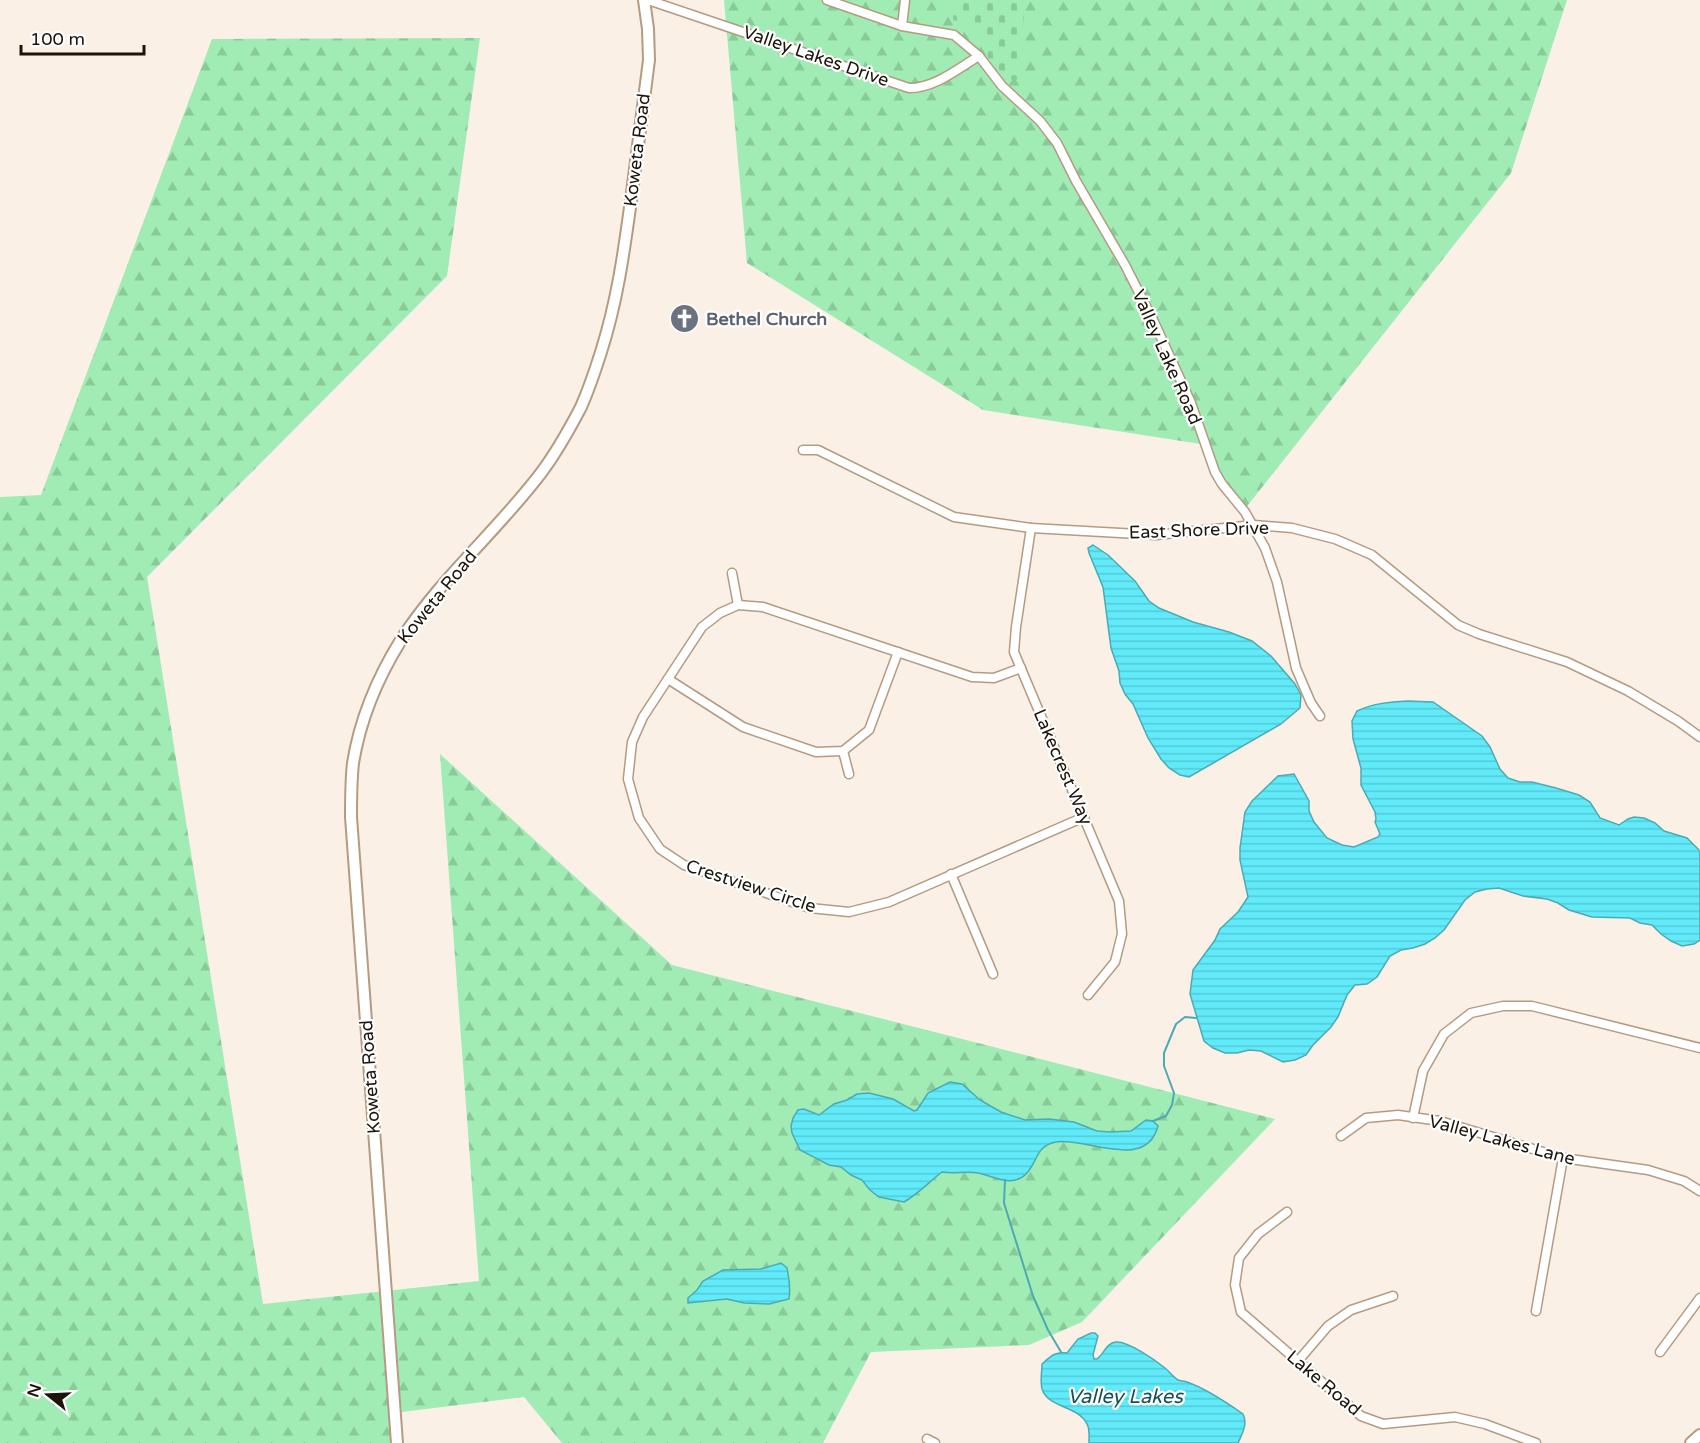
<svg xmlns="http://www.w3.org/2000/svg" width="1700" height="1443" viewBox="0 0 1700 1443" font-family="'Varela Round',sans-serif">
	<style>
		.forest { fill: url(#forest-firs) }
		.cemetery { fill: url(#cemetery-stones) }
		.water { fill: url(#water-rules); stroke: #4daab2; stroke-width: 1.5 }
		.lines { fill: none; stroke-linecap: round; stroke-linejoin: round }
		.stream { stroke: #4daab2; stroke-width: 2 }
		.minor-casing { stroke: #b49b82; stroke-width: 11 }
		.tertiary-casing { stroke: #b49b82; stroke-width: 14 }
		.minor { stroke: #fff; stroke-width: 8 }
		.tertiary { stroke: #fff; stroke-width: 10 }
		.labels { text-anchor: middle; dominant-baseline: central; stroke-width: 4.5; stroke-linejoin: round; paint-order: stroke }
		.street-label { font-size: 18px; fill: #1d140b; stroke: #fff }
		.worship-label { font-size: 18px; font-weight: bold; fill: #5b616d; stroke: #fff; text-anchor: start }
		.water-label { font-size: 20px; font-style: italic; fill: #165258; stroke: #fff }
	</style>
	<defs>
		<pattern id="forest-firs" width="22" height="20" patternUnits="userSpaceOnUse" patternTransform="scale(1.5)"><rect width="22" height="20" fill="#a0ecb4"/><path d="M5 1l3.5 6h-7zM16 11l3.5 6h-7z" fill="#89ca99"/></pattern>
		<pattern id="cemetery-stones" width="16" height="16" patternUnits="userSpaceOnUse" patternTransform="scale(1.5)"><rect width="16" height="16" fill="#a0ecb4"/><path d="M2 7V4a2 2 0 0 1 4 0v3zM10 15v-3a2 2 0 0 1 4 0v3z" fill="#89ca99"/></pattern>
		<pattern id="water-rules" width="6" height="5" patternUnits="userSpaceOnUse" patternTransform="scale(1.5)"><rect width="6" height="5" fill="#61ebfa"/><path d="M0 2.5h6" fill="none" stroke="#54c9d5"/></pattern>
	</defs>
	<rect width="100%" height="100%" fill="#fbf0e5"/>
	<g class="forest">
		<polygon points="724,0 1567,0 1511,173 1244,510 1225,492 1207,445 983,410 747,263"/>
		<polygon points="480,38 447,276 147,577 263,1304 479,1281 440,754 672,965 1275,1119 1082,1322 1029,1345 871,1352 823,1443 562,1443 524,1397 393,1413 395,1443 0,1443 0,497 41,495 212,39"/>
	</g>
	<polygon class="cemetery" points="955,0 1014,0 1024,7 1021,80 1005,79 988,60 987,39 981,27 953,20"/>
	<g class="water">
		<polygon points="1093,545 1108,555 1135,581 1149,601 1159,608 1193,622 1229,632 1252,641 1271,656 1295,684 1301,695 1300,708 1281,724 1189,777 1180,775 1169,768 1161,759 1148,738 1133,704 1125,694 1120,683 1119,671 1111,648 1103,587 1089,553 1088,548"/>
		<path d="M 1408,701 L 1433,702 L 1482,736 L 1490,747 L 1500,769 L 1508,778 L 1520,782 L 1532,782 L 1556,788 L 1579,795 L 1590,802 L 1600,818 L 1619,825 L 1628,819 L 1634,817 L 1644,818 L 1655,823 L 1664,831 L 1687,838 L 1700,851 L 1700,940 L 1694,944 L 1682,946 L 1671,941 L 1661,934 L 1652,925 L 1640,923 L 1630,918 L 1592,917 L 1569,910 L 1558,903 L 1547,899 L 1523,896 L 1499,888 L 1487,889 L 1475,892 L 1465,900 L 1444,930 L 1435,938 L 1425,944 L 1413,948 L 1401,950 L 1390,956 L 1377,977 L 1367,984 L 1355,985 L 1347,995 L 1338,1017 L 1331,1027 L 1313,1045 L 1306,1055 L 1295,1060 L 1283,1062 L 1261,1051 L 1249,1050 L 1237,1053 L 1225,1053 L 1213,1048 L 1204,1041 L 1190,994 L 1193,970 L 1215,940 L 1220,929 L 1238,912 L 1248,897 L 1240,860 L 1240,848 L 1245,812 L 1252,801 L 1278,776 L 1294,774 L 1309,801 L 1309,811 L 1314,822 L 1327,838 L 1342,845 L 1354,847 L 1378,837 L 1380,834 L 1375,822 L 1376,819 L 1375,812 L 1361,785 L 1361,768 L 1353,739 L 1352,721 L 1357,711 C 1374,703 1390,702 1408,701 Z"/>
		<path d="M 950,1082 L 962,1084 L 980,1100 L 1001,1112 L 1025,1120 L 1049,1119 L 1074,1122 L 1097,1131 L 1110,1132 L 1131,1131 L 1146,1120 L 1153,1121 L 1158,1126 C 1146,1172 1086,1137 1056,1142 C 1035,1146 1038,1162 1026,1174 C 1012,1188 994,1176 978,1173 C 966,1171 954,1174 942,1172 C 929,1182 918,1194 904,1202 L 879,1197 L 870,1190 L 862,1180 L 851,1175 L 841,1167 L 829,1165 L 800,1150 L 792,1133 L 791,1126 L 793,1118 L 798,1110 L 804,1109 L 819,1115 L 834,1104 L 847,1100 L 857,1094 L 869,1093 L 893,1099 L 914,1111 L 917,1110 L 928,1093 Z"/>
		<path d="M 781,1263 L 787,1268 C 789,1279 791,1288 789,1299 L 769,1304 L 744,1303 L 727,1299 L 688,1303 L 688,1298 L 697,1290 L 703,1281 L 723,1270 L 761,1269 Z"/>
		<path d="M 1091,1333 L 1095,1333 L 1098,1336 L 1093,1355 L 1094,1359 L 1097,1359 C 1104,1354 1106,1343 1116,1342 C 1128,1341 1155,1360 1165,1368 C 1169,1371 1173,1377 1178,1380 C 1181,1381 1184,1381 1187,1382 C 1207,1389 1226,1402 1243,1414 C 1248,1424 1242,1434 1238,1443 L 1089,1443 C 1089,1437 1090,1429 1087,1424 C 1078,1405 1049,1409 1042,1389 C 1040,1381 1042,1371 1042,1364 C 1050,1357 1055,1351 1067,1353 L 1078,1339 Z"/>
	</g>
	<g class="lines">
		<g class="stream">
			<polyline points="1153,1121 1166,1116 1172,1105 1174,1093 1164,1066 1164,1053 1176,1024 1185,1017 1196,1018"/>
			<polyline points="1005,1180 1004,1203 1033,1296 1048,1330 1061,1352"/>
		</g>
		<defs>
			<g id="minor">
				<path d="M 648,0 L 909,88 C 935,88 957,69 979,56"/>
				<polyline points="827,0 902,26 954,35 979,56 1002,86 1040,121 1057,143 1076,181 1125,265 1154,322 1191,403 1215,472 1222,484 1245,512 1265,548 1277,582 1296,668 1311,703 1320,716"/>
				<polyline points="902,26 905,0"/>
				<polyline points="803,450 818,450 954,517 1031,528 1156,535 1254,525 1292,528 1335,539 1372,555 1458,625 1479,634 1567,662 1628,691 1678,721 1700,737"/>
				<polyline points="1031,528 1016,627 1014,652 1119,901 1122,934 1115,962 1088,995"/>
				<polyline points="732,573 738,605"/>
				<polyline points="1021,668 994,678 972,677 763,607 738,605 720,613 702,627 643,717 632,742 628,779 639,818 660,849 684,865 810,908 849,912 889,902 1084,817"/>
				<polyline points="668,679 743,727 816,752 843,751 869,730 898,652"/>
				<polyline points="843,751 849,774"/>
				<polyline points="951,874 993,974"/>
				<polyline points="1413,1118 1423,1071 1444,1034 1471,1013 1503,1006 1532,1006 1700,1048"/>
				<polyline points="1341,1136 1366,1118 1398,1115 1440,1121 1563,1158 1648,1170 1684,1181 1700,1191"/>
				<polyline points="1287,1212 1258,1234 1239,1258 1235,1285 1241,1312 1361,1416 1383,1424 1455,1417 1485,1424 1536,1443"/>
				<polyline points="1536,1311 1563,1158"/>
				<polyline points="1660,1352 1700,1298"/>
				<polyline points="1298,1361 1328,1326 1351,1310 1393,1296"/>
				<polyline points="927,1439 935,1443"/>
			</g>
			<g id="tertiary">
				<path d="M 397,1443 L 351,817 C 351,799 351,781 353,763 C 360,720 378,677 401,640 C 440,579 497,531 541,473 C 556,453 569,430 581,407 C 589,389 595,371 601,352 C 617,302 624,252 631,200 C 637,154 643,107 649,60 L 648,29 L 644,0"/>
				<polyline points="1691,1443 1700,1435"/>
			</g>
		</defs>
		<use href="#minor" class="minor-casing"/>
		<use href="#tertiary" class="tertiary-casing"/>
		<use href="#minor" class="minor"/>
		<use href="#tertiary" class="tertiary"/>
	</g>
	<defs>
		<symbol id="church-disc" viewBox="-11 -11 22 22"><circle r="9.5" fill="#6b7280" stroke="#fff"/><path d="M-1.2-6h2.4v3.5h3.3v2.4h-3.3V6h-2.4V-.1h-3.3v-2.4h3.3Z" fill="#fff"/></symbol>
	</defs>
	<g fill-rule="evenodd">
		<use href="#church-disc" x="668" y="302" width="33" height="33"/>
	</g>
	<g class="labels">
		<g class="street-label">
			<text transform="translate(816 56) rotate(19)">Valley Lakes Drive</text>
			<text transform="translate(637 150) rotate(-83)">Koweta Road</text>
			<text transform="translate(1167 357) rotate(66)">Valley Lake Road</text>
			<text transform="translate(1199 530) rotate(-2)">East Shore Drive</text>
			<text transform="translate(437 597) rotate(-51)">Koweta Road</text>
			<text transform="translate(1063 767) rotate(67)">Lakecrest Way</text>
			<text transform="translate(751 886) rotate(18)">Crestview Circle</text>
			<text transform="translate(370 1077) rotate(-94)">Koweta Road</text>
			<text transform="translate(1502 1140) rotate(15)">Valley Lakes Lane</text>
			<text transform="translate(1324 1383) rotate(40)">Lake Road</text>
		</g>
		<g class="worship-label">
			<text x="706" y="319">Bethel Church</text>
		</g>
		<g class="water-label">
			<text x="1125" y="1397">Valley Lakes</text>
		</g>
	</g>
	<g transform="translate(48 1395) rotate(288)" stroke="#ffffff" stroke-width="4.5" paint-order="stroke">
	<path d="M0-4.5L10 22L0 15L-10 22Z" fill="#1d140b"/>
	<text y="-9" font-size="16" font-weight="bold" text-anchor="middle" fill="#1d140b">N</text>
	</g>
	<path d="M21 45v9h123v-9" fill="none" stroke="#1d140b" stroke-width="3"/>
	<text x="30" y="45" font-size="18" fill="#1d140b" stroke="#ffffff" stroke-width="4.5" paint-order="stroke">100 m</text>
</svg>
